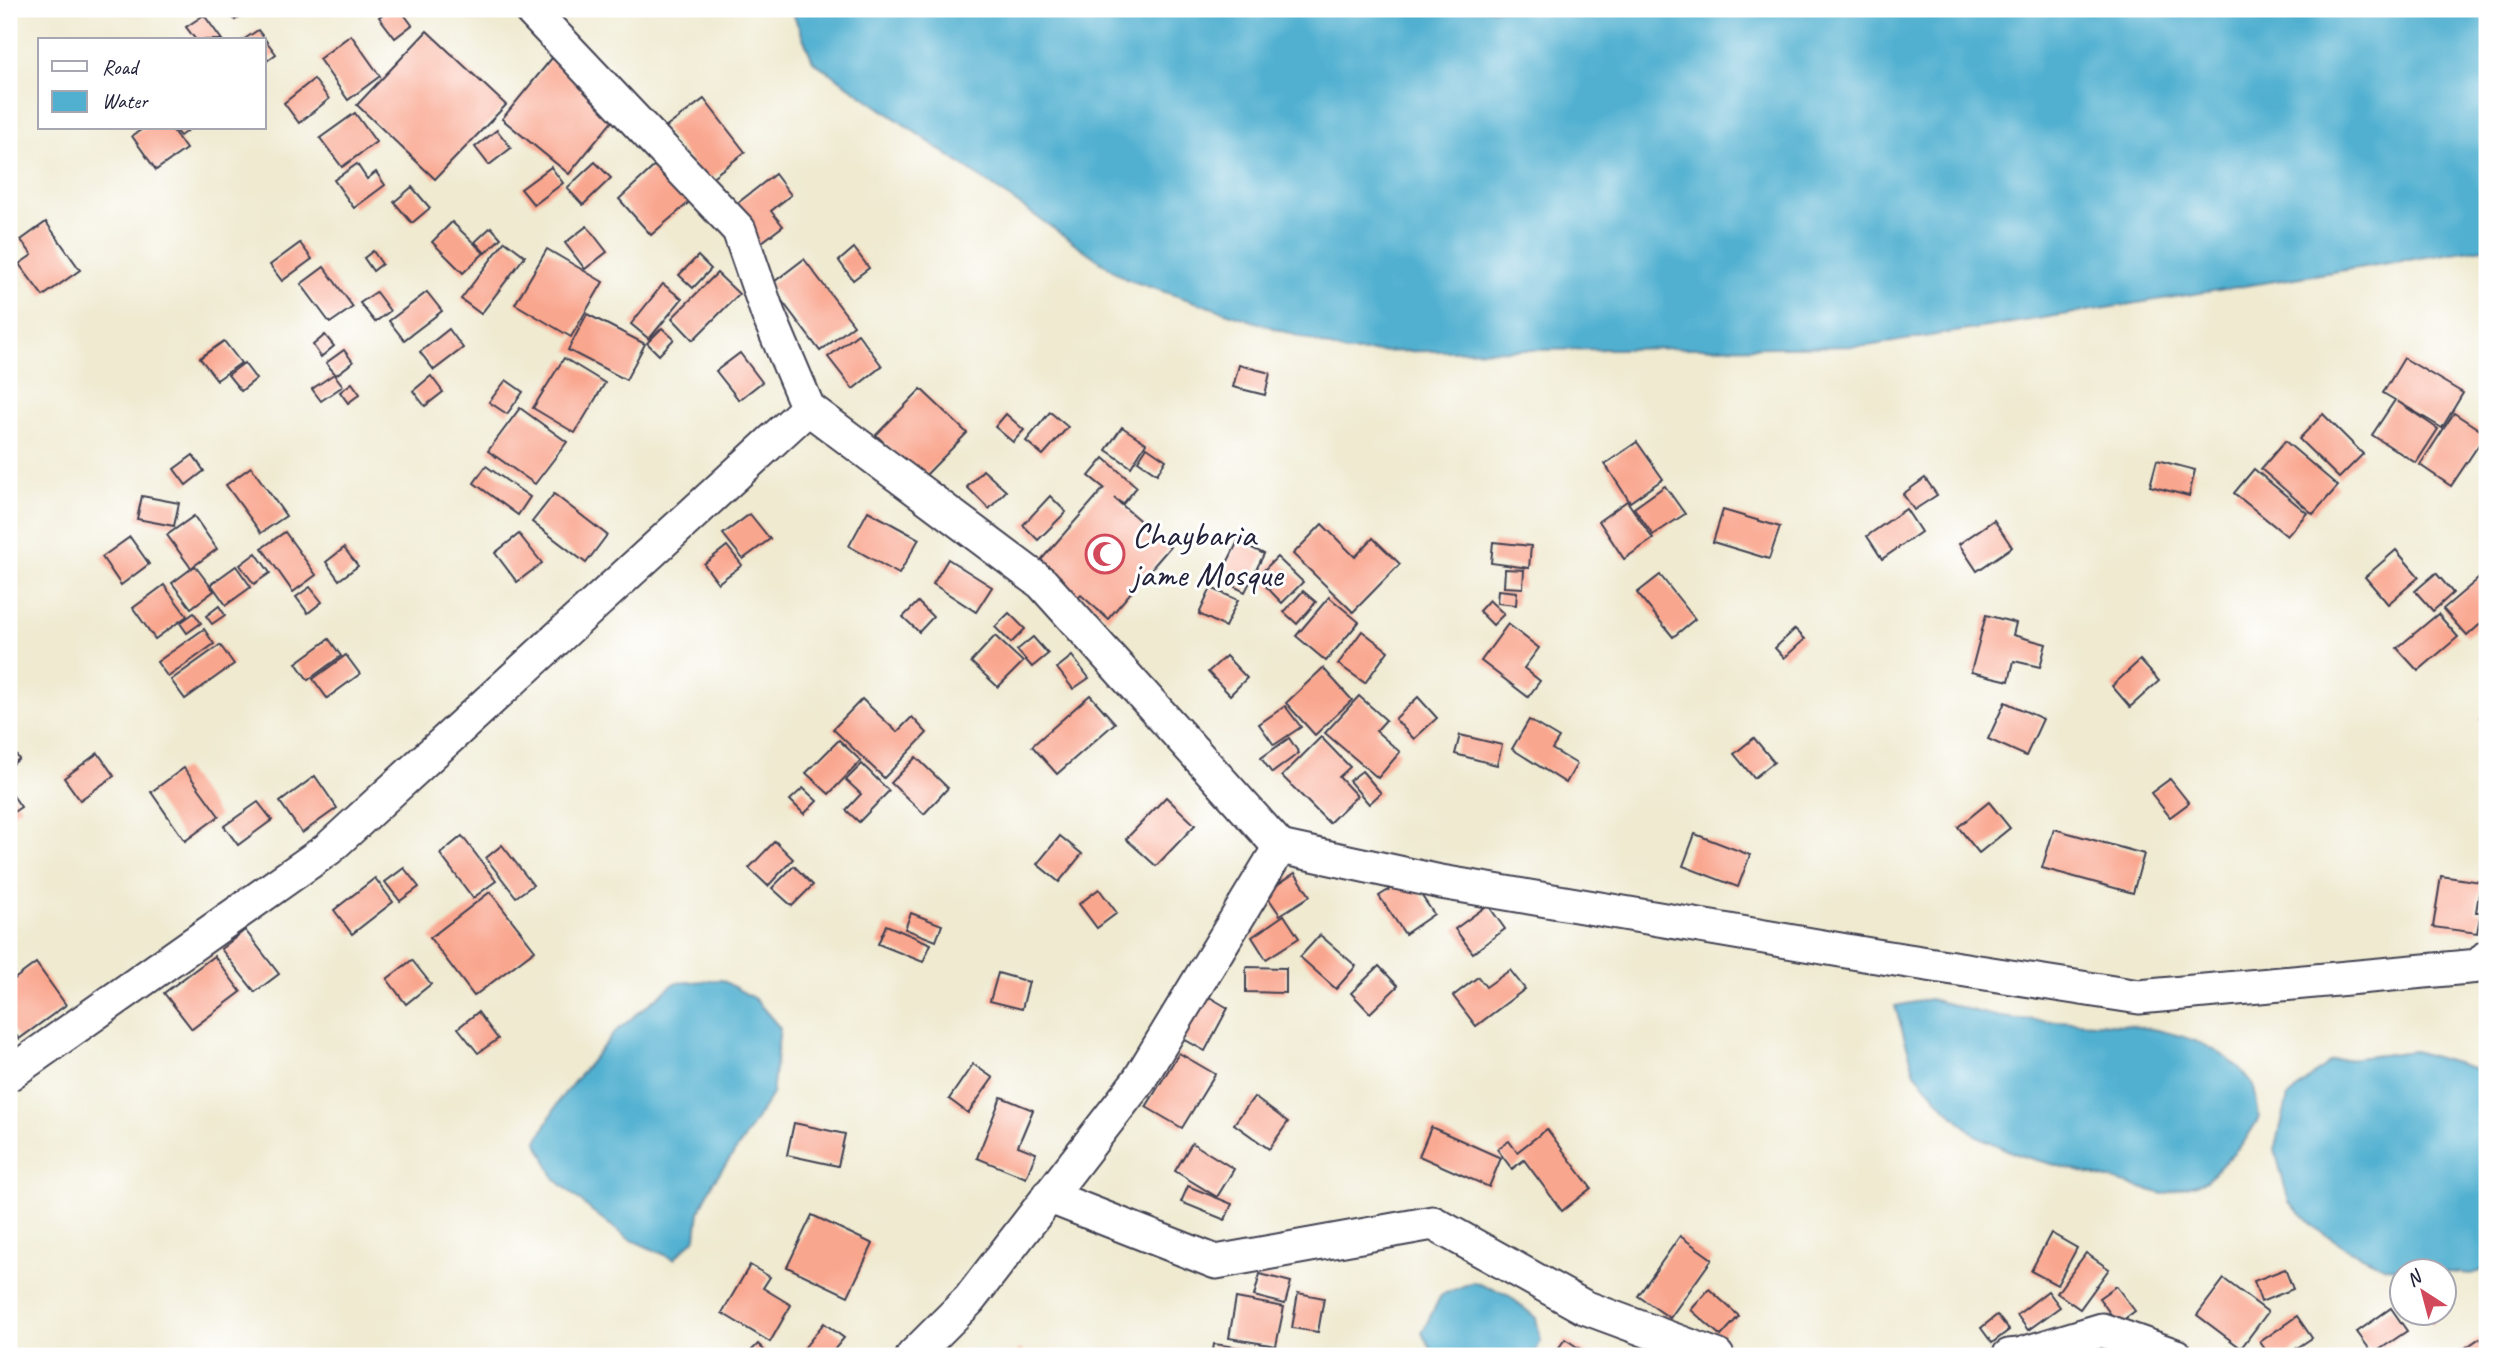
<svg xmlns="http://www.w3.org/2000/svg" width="2496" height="1365" viewBox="0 0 2496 1365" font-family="Caveat,sans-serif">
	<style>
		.water { fill: #51b0d0; stroke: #3a6986; stroke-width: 2 }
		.building { fill: #f9a68e }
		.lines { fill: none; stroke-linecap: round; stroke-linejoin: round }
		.street-casing { stroke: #414051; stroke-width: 37 }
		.street { stroke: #fff; stroke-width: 33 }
		.labels { text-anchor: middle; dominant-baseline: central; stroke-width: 6; stroke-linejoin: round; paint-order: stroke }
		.poi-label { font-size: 35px; fill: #22223b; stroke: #fff; text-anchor: start }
	</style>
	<rect width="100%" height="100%" fill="#fff"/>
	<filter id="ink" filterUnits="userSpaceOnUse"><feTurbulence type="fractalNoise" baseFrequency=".0143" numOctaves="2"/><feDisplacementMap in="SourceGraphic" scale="14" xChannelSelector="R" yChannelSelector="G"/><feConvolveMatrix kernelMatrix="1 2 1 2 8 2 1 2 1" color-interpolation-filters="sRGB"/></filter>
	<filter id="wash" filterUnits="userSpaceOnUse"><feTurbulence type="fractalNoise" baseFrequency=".00686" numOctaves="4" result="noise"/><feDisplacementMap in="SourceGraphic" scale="28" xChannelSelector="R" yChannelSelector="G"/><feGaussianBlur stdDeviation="1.57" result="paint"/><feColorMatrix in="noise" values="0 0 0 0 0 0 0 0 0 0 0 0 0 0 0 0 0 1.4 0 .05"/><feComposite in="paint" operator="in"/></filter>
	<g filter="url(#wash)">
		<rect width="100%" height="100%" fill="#efead0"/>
		<g class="water">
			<polygon points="791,9 2487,9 2487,250 2483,248 1867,346 1346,352 1126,279 813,61"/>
			<polygon points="722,980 755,999 780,1028 772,1094 742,1142 713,1182 699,1212 696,1237 674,1259 627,1238 592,1211 555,1179 537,1141 560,1099 615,1032 675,983"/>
			<path d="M 1930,999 C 1956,1005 1982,1015 2009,1018 C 2082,1026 2202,1013 2251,1082 C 2257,1090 2257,1108 2259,1118 L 2244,1142 L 2206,1181 L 2164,1194 L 2018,1155 L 1975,1135 L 1946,1108 L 1915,1073 L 1895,1006 Z"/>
			<polygon points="2414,1051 2487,1072 2487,1268 2472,1274 2385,1267 2350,1250 2314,1227 2289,1202 2275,1150 2288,1097 2331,1061"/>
			<polygon points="1473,1282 1507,1294 1536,1318 1541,1341 1533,1356 1435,1356 1422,1333 1441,1295"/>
		</g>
		<g id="blocks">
			<g class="building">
				<polygon points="227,9 250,9 235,20"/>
				<polygon points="390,9 400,9 412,25 395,38 379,17"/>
				<polygon points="204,15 222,40 196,40 186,27"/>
				<polygon points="258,30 276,54 264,63 264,40 243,40"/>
				<polygon points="427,31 506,105 435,179 357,105"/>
				<polygon points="351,35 380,76 348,100 319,59"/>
				<polygon points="552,58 619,113 569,174 502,119"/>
				<polygon points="314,79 329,99 299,123 284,103"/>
				<polygon points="704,99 745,152 706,182 665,128"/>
				<polygon points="355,113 376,142 342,167 320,138"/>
				<polygon points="144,128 171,128 186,149 156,170 132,136"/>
				<polygon points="173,128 191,128 180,136"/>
				<polygon points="497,130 511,148 489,165 475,147"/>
				<polygon points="595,162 611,178 583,205 567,188"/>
				<polygon points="659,162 693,199 651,235 619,199"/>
				<polygon points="357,164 367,179 376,172 385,185 354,208 334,180"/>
				<polygon points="551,167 563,183 534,205 521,189"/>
				<polygon points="775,174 791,195 771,211 783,226 758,245 730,209"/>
				<polygon points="412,187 430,208 412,223 394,202"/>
				<polygon points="46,222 80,270 43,296 19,264 32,255 21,240"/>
				<polygon points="452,222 484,253 463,273 432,242"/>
				<polygon points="587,226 607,252 585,269 565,243"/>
				<polygon points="491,227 501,238 485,253 475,242"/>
				<polygon points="505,241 525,256 481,314 461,299"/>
				<polygon points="300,243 312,259 282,281 270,265"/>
				<polygon points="854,248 869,268 853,280 839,261"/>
				<polygon points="547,249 603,282 571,337 515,304"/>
				<polygon points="373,251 382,264 373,271 364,258"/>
				<polygon points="698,256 711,269 693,288 679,275"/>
				<polygon points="804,259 854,325 820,351 770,285"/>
				<polygon points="324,267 353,307 330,323 301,284"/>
				<polygon points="717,273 739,294 693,340 672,318"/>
				<polygon points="663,284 682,299 649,339 631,324"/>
				<polygon points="376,292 390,311 375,322 360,303"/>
				<polygon points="427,292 442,311 404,340 389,321"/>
				<polygon points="587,314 645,344 626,380 568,350"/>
				<polygon points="662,328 674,339 659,355 647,343"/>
				<polygon points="449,329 463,348 434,370 420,352"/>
				<polygon points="858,334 882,366 853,389 828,357"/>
				<polygon points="325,335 334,346 321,357 313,345"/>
				<polygon points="224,341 241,363 217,380 200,358"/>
				<polygon points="344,350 353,362 336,375 326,363"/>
				<polygon points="740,353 762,382 739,400 716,371"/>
				<polygon points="564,358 605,383 575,433 533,408"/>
				<polygon points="2404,358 2463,393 2442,428 2397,401 2438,429 2416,463 2372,435 2395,400 2383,393"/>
				<polygon points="244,363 256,379 241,391 228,375"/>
				<polygon points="1239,365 1270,373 1265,395 1233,387"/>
				<polygon points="334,374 343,386 321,401 312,389"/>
				<polygon points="431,376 443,392 425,406 413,391"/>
				<polygon points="506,380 523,392 507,414 489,402"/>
				<polygon points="352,383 360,394 348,403 340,392"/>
				<polygon points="921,389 967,433 922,479 876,435"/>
				<polygon points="520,408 567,442 535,484 488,451"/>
				<polygon points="1050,412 1068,427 1043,455 1026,441"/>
				<polygon points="2454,413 2486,434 2451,486 2420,465"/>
				<polygon points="1006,414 1024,430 1013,442 995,427"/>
				<polygon points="2323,414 2363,454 2339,478 2299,439"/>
				<polygon points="1122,427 1146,443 1131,467 1106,450"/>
				<polygon points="2285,441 2338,486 2313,514 2261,469"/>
				<polygon points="1637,442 1663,479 1630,502 1605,464"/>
				<polygon points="1147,447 1166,460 1157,474 1138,461"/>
				<polygon points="193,455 204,471 186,485 174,469"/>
				<polygon points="1104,458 1137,487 1123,504 1114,498 1170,547 1108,619 1081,595 1072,604 1055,590 1064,580 1041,560 1104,488 1089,476"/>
				<polygon points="2157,460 2195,470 2189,496 2150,486"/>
				<polygon points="486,466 530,497 518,515 474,483"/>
				<polygon points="251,467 286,516 261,533 226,485"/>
				<polygon points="2254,469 2307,513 2287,536 2234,493"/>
				<polygon points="983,470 1006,491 989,509 967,487"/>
				<polygon points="1925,478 1937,495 1914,510 1903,494"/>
				<polygon points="1665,486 1685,514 1653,535 1634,508"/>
				<polygon points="554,494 607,535 586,563 532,522"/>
				<polygon points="142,496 179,503 174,526 137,519"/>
				<polygon points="1050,496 1066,512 1038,540 1023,525"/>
				<polygon points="1627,501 1653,539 1624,559 1599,521"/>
				<polygon points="1906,509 1921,532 1882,559 1867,536"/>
				<polygon points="1723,510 1780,527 1769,559 1713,542"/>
				<polygon points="868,511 919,539 899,574 849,546"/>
				<polygon points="750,514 770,539 743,559 723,534"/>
				<polygon points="194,516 217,549 191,568 167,535"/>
				<polygon points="1994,520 2012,547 1977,571 1959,544"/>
				<polygon points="1322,524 1355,557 1373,538 1400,564 1353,612 1293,554"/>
				<polygon points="285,532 316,575 293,592 262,548"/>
				<polygon points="519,534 542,563 517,582 495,553"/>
				<polygon points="130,537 149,564 121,585 102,557"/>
				<polygon points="1238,541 1264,554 1245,592 1219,579"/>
				<polygon points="1493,542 1531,546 1529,568 1491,563"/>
				<polygon points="727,546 742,565 718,583 704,564"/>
				<polygon points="344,548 358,566 339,580 326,562"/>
				<polygon points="2396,550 2419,577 2388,604 2365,577"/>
				<polygon points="256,553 270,573 254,584 240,565"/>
				<polygon points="1277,557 1303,582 1282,603 1257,577"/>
				<polygon points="948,559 992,587 976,612 933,584"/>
				<polygon points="195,566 214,591 191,608 172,583"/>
				<polygon points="236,566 251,587 226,605 211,584"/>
				<polygon points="1505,569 1524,570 1523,588 1504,587"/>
				<polygon points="2436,573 2453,593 2433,611 2415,591"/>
				<polygon points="2484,574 2487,578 2487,618 2467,636 2443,609"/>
				<polygon points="1660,575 1695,619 1673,637 1637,593"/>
				<polygon points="164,585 187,616 155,639 133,608"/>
				<polygon points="310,587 322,602 308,613 296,597"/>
				<polygon points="1211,588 1238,600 1225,627 1199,614"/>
				<polygon points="1498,590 1517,592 1516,605 1497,603"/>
				<polygon points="1303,591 1316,602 1297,624 1284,612"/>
				<polygon points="1329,597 1359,622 1326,661 1296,636"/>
				<polygon points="1489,600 1504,614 1493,625 1479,611"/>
				<polygon points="918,602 933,617 919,632 903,617"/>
				<polygon points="219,606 225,615 212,624 206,616"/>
				<polygon points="194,613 201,623 187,633 180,623"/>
				<polygon points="1009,613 1025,629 1011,643 995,627"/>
				<polygon points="2438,614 2458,637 2418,671 2397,648"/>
				<polygon points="1986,615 2016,623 2013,635 2046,644 2040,667 2014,661 2009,681 1971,672"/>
				<polygon points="1508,624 1539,648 1524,668 1540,681 1528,697 1481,661"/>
				<polygon points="204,629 214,644 168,677 157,662"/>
				<polygon points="1795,629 1805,639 1784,658 1775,648"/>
				<polygon points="1362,631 1388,651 1365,683 1338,664"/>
				<polygon points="995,636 1023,662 998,687 971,662"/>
				<polygon points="1033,637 1048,654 1032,667 1017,650"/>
				<polygon points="329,639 341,656 308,680 296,663"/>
				<polygon points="220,645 234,664 185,699 171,680"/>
				<polygon points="346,655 360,674 327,698 313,679"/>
				<polygon points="1072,656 1089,678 1073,689 1057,668"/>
				<polygon points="1226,656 1247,678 1230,695 1208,672"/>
				<polygon points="2140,660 2159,681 2130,707 2112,686"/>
				<polygon points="1323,668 1352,700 1315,735 1286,703"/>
				<polygon points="1090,695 1115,723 1057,774 1032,746"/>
				<polygon points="1359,696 1386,720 1376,731 1400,752 1378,778 1325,733"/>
				<polygon points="1418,697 1437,718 1414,739 1395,719"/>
				<polygon points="862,699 897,732 912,717 927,733 884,778 833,729"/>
				<polygon points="2005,702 2043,719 2026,756 1988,739"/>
				<polygon points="1285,706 1301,727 1274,745 1259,724"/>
				<polygon points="2487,712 2487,727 2480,718"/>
				<polygon points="1529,720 1559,738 1552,749 1577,764 1566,783 1512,749"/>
				<polygon points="1460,735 1502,745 1497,765 1455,754"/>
				<polygon points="1321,737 1350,767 1339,777 1357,796 1329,823 1282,776"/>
				<polygon points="1289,738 1299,753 1272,773 1261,758"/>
				<polygon points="1754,738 1774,762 1754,778 1734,754"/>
				<polygon points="839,740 861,761 829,794 806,773"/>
				<polygon points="9,745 19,759 9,767"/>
				<polygon points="98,753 114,776 80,800 64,778"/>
				<polygon points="916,757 948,788 924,814 891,783"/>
				<polygon points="862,764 889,791 859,822 846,810 861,794 846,780"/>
				<polygon points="184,768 219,816 185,841 151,792"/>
				<polygon points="1362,771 1381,793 1369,804 1349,781"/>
				<polygon points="315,776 337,808 302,833 280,802"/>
				<polygon points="2170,779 2189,803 2170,817 2151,793"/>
				<polygon points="803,788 817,801 804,814 790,800"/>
				<polygon points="9,790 21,807 9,815"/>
				<polygon points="1166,797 1195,825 1156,866 1126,839"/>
				<polygon points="258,802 272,820 238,845 224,826"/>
				<polygon points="1989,802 2010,828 1979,853 1958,827"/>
				<polygon points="2054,829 2144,854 2133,893 2042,868"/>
				<polygon points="1695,834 1750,855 1738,887 1683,866"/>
				<polygon points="462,836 496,881 473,898 440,854"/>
				<polygon points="1060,836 1082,854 1059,882 1037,864"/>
				<polygon points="775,841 793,859 768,886 749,868"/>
				<polygon points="502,845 533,885 516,897 486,858"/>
				<polygon points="794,866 813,885 792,906 772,888"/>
				<polygon points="404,868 419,887 400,901 385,882"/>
				<polygon points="1295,873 1310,896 1280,915 1265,893"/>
				<polygon points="2441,876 2481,882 2476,912 2481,912 2477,933 2433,927"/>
				<polygon points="1409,877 1434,914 1405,934 1379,896"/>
				<polygon points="375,878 393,902 352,934 334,910"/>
				<polygon points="1099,889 1117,913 1097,928 1079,904"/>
				<polygon points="490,892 535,950 474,996 430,938"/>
				<polygon points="1488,905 1505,929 1473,953 1455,929"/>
				<polygon points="911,913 942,925 936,941 905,929"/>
				<polygon points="1284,915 1299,938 1266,959 1252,937"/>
				<polygon points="886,925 931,944 923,962 878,944"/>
				<polygon points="245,930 279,974 255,992 221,949"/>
				<polygon points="1320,935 1356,966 1336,989 1300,957"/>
				<polygon points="214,956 241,992 192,1029 164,993"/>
				<polygon points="412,960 431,984 406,1004 387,979"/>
				<polygon points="36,963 66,1005 19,1039 9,1025 9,983"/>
				<polygon points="1379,966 1398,986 1370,1013 1351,993"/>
				<polygon points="1246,967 1286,968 1286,993 1246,992"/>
				<polygon points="1510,970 1525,989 1476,1026 1453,996 1478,977 1486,987"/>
				<polygon points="998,973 1029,982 1022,1009 990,1001"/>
				<polygon points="1206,995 1228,1008 1205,1051 1182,1038"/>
				<polygon points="478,1012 498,1039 478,1053 458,1028"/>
				<polygon points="1179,1053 1215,1074 1182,1128 1146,1107"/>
				<polygon points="973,1064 993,1078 968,1113 949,1099"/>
				<polygon points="1001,1097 1033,1110 1018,1146 1036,1153 1026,1178 977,1158"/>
				<polygon points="1254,1097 1288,1122 1269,1149 1234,1124"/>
				<polygon points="794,1123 845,1134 838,1166 787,1155"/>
				<polygon points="1431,1127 1501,1158 1489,1187 1419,1156"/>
				<polygon points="1547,1129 1591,1188 1562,1211 1524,1160 1512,1169 1497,1149 1509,1141 1517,1152"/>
				<polygon points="1192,1143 1234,1169 1217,1197 1175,1171"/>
				<polygon points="1188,1186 1232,1204 1225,1220 1181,1202"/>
				<polygon points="812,1215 873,1244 848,1296 787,1267"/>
				<polygon points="2051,1233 2077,1248 2057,1285 2031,1271"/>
				<polygon points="1680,1236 1712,1259 1670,1318 1638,1296"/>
				<polygon points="2086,1253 2109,1269 2080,1309 2057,1293"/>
				<polygon points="750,1265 770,1277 763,1288 791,1305 770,1342 722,1313"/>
				<polygon points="2285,1269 2293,1289 2261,1302 2254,1281"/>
				<polygon points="1260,1274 1291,1282 1285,1304 1254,1296"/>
				<polygon points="2224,1279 2268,1312 2241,1348 2197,1315"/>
				<polygon points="2116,1286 2135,1311 2118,1324 2099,1298"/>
				<polygon points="1709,1289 1739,1316 1721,1336 1691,1310"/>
				<polygon points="2048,1291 2060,1307 2028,1330 2017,1315"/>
				<polygon points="1298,1293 1324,1298 1318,1332 1292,1328"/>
				<polygon points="1236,1298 1284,1307 1276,1346 1229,1338"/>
				<polygon points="2391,1308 2407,1331 2373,1354 2357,1332"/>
				<polygon points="2421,1312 2444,1312 2432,1324"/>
				<polygon points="1997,1315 2009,1330 1992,1343 1981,1328"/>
				<polygon points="2297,1316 2312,1338 2285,1356 2270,1356 2260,1342"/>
				<polygon points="824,1323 844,1338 829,1356 798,1356"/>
				<polygon points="2480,1338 2487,1348 2487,1356 2460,1356 2458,1353"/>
				<polygon points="1565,1339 1591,1356 1553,1356"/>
				<polygon points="2080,1343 2096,1356 2068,1356"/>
				<polygon points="758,1344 770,1356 746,1356"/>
				<polygon points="1214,1344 1273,1352 1272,1356 1212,1356"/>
				<polygon points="1019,1349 1031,1356 1015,1356"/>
				<polygon points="1164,1350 1176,1356 1161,1356"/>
			</g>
		</g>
	</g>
	<g filter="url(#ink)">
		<use href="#blocks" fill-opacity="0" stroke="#414051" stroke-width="2"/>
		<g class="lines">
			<defs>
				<g id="street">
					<polyline points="530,9 739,230 768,314 808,408 1042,583 1280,847"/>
					<polyline points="1280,847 1441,882 1870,955 2139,997 2479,966 2487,957"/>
					<polyline points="9,1074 328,849 808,408"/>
					<polyline points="1048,1196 1216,1262 1433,1223 1584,1307 1717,1356"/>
					<polyline points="913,1356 969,1300 1139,1080 1280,847"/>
					<polyline points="2009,1356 2019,1355 2102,1330 2176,1356"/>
				</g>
			</defs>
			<use href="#street" class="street-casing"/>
			<use href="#street" class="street"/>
		</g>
	</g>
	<defs>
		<symbol id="mosque-ring" viewBox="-11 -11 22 22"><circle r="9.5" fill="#fff" stroke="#d1495b" stroke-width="1.5"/><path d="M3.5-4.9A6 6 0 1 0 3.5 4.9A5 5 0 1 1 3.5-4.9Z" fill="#d1495b"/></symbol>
	</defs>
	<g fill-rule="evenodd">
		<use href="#mosque-ring" x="1083" y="532" width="44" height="44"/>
	</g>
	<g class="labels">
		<g class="poi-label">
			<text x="1132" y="534">Chaybaria<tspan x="1132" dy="40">jame Mosque</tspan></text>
		</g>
	</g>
	<rect width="2496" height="1365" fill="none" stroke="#fff" stroke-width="35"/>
	<rect x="38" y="38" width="228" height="91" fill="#ffffff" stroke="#a7a7b1" stroke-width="2"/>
	<rect x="52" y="61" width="35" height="10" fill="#ffffff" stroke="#a7a7b1" stroke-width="2"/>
	<text x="102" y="74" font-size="21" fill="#22223b">Road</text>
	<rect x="52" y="91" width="35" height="21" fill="#51b0d0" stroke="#a7a7b1" stroke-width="2"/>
	<text x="102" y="108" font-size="21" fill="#22223b">Water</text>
	<g transform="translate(2423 1292) rotate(324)"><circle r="33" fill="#ffffff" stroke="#a7a7b1" stroke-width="2"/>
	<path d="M0-5L12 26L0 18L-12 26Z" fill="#d1495b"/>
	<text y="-10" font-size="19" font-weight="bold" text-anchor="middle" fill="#22223b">N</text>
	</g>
</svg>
